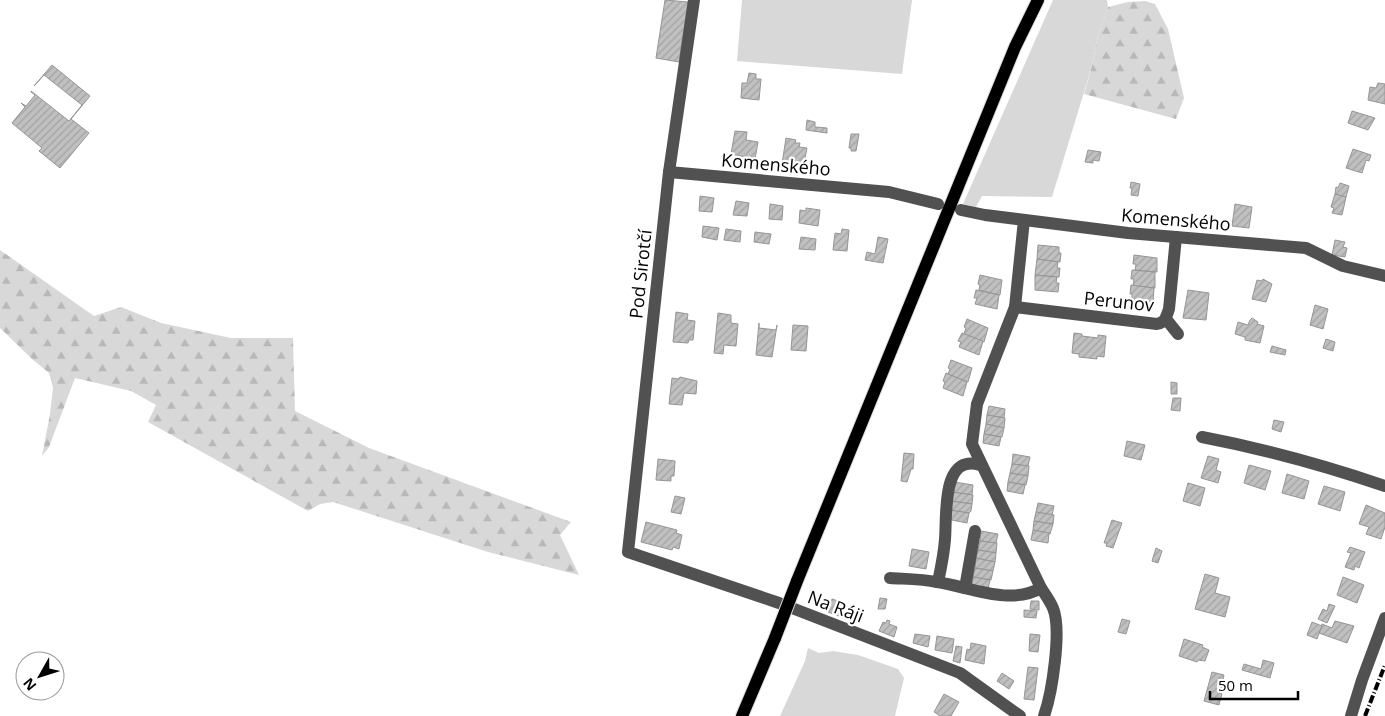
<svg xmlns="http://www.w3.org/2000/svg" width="1385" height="716" viewBox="0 0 1385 716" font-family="'Open Sans',sans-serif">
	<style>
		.green { fill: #d8d8d8 }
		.forest { fill: url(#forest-firs) }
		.building { fill: url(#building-hatch); stroke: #959595 }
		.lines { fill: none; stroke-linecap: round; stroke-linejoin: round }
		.major-casing { stroke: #dbdbdb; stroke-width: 14 }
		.minor { stroke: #515151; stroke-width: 12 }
		.major { stroke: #000; stroke-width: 12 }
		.rail { stroke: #000; stroke-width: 4; stroke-dasharray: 8 2.5 1 2.5; stroke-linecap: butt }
		.major-bridge-casing { stroke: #dbdbdb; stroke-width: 14; stroke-linecap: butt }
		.major-bridge { stroke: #000; stroke-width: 12 }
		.labels { text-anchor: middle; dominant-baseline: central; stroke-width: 4.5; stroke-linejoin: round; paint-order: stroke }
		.street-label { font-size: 18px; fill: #000; stroke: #fff }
	</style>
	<defs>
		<pattern id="forest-firs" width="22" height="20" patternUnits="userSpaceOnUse" patternTransform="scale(1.25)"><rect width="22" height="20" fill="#d8d8d8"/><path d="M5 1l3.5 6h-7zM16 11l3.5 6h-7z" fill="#b8b8b8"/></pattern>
		<pattern id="building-hatch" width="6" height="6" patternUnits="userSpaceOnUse" patternTransform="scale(1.25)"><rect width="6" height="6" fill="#c0c0c0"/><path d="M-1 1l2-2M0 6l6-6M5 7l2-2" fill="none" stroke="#a3a3a3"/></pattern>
	</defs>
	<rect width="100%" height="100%" fill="#fff"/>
	<g class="green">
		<polygon points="742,0 912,0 902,74 737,61"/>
		<polygon points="1053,0 1107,0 1108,7 1098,35 1092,66 1052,197 982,196 976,207 963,204"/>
		<polygon points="808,648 819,653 833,651 858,655 898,669 904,678 895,716 780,716 805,661"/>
	</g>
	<g class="forest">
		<polygon points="1145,1 1155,4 1168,29 1184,98 1176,119 1084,94 1092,66 1098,35 1108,7 1128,2"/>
		<polygon points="0,250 94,316 121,307 161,323 231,338 293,338 295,411 369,448 571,522 560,535 579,575 488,552 333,502 320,504 308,511 148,422 156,405 131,391 75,378 49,447 42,456 50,414 53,388 49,373 32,359 0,328"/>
	</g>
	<g class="building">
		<polygon points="665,0 688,2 679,62 656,58"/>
		<polygon points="52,65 90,96 71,119 89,133 60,168 39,151 42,148 12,123 25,107 21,103 26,106 35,95 31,92 31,91 69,121 82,105 44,75 34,86"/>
		<polygon points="749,73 756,74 756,79 761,79 759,100 741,98 742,83 747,83"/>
		<polygon points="1378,83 1385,84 1385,104 1368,100 1370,87 1376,88"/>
		<polygon points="1352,111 1375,118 1368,130 1348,123"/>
		<polygon points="807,120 815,122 815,127 827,128 827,133 806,130"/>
		<polygon points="735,131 747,132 746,140 758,142 755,159 731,154"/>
		<polygon points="851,134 859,134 856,151 851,151 851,148 849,148"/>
		<polygon points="786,138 796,140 795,143 800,143 799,147 807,148 803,168 782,164"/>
		<polygon points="1353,149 1371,155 1369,161 1366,160 1362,173 1346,168"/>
		<polygon points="1088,150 1101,152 1099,161 1093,160 1093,163 1085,162"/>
		<polygon points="1131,182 1140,184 1138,196 1131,195 1132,188 1130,188"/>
		<polygon points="1340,183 1349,186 1346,197 1335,194 1336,187 1338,188"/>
		<polygon points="1335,194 1346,197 1342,215 1332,213 1334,208 1331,207"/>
		<polygon points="700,196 714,198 712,212 699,211"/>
		<polygon points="736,201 749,203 747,216 733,215"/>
		<polygon points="770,204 783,206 782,220 769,219"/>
		<polygon points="1235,204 1252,207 1249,228 1232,226"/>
		<polygon points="806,208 820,210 818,226 799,223 800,210 806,211"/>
		<polygon points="703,226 719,228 717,240 702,237"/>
		<polygon points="726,229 741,231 740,242 724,240"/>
		<polygon points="842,229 849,230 847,251 833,250 835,233 841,234"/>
		<polygon points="755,232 771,234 769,244 754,242"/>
		<polygon points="801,237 816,239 815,250 799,249"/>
		<polygon points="878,237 888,239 883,263 865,260 867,252 875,254"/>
		<polygon points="1335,240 1345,242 1343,247 1347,248 1345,257 1332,255"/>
		<polygon points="1038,245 1059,247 1059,253 1061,253 1060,262 1037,259"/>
		<polygon points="1134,255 1157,258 1157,272 1135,270 1136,264 1133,264"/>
		<polygon points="1037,259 1058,262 1057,268 1060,268 1059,277 1035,275"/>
		<polygon points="1132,270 1155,272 1155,288 1133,286 1134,279 1131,279"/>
		<polygon points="980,275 1002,280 1000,295 979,290 980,285 978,284"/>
		<polygon points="1035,275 1057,277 1056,283 1059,283 1058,292 1035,290"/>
		<polygon points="1263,279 1272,284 1266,302 1252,299 1257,280 1262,281"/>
		<polygon points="1131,285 1154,288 1153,302 1132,300 1132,294 1130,294"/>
		<polygon points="976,290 999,295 997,309 975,304 977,298 974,298"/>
		<polygon points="1188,290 1209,293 1206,320 1183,318"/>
		<polygon points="1315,305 1328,309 1323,329 1310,325"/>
		<polygon points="676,312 688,314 687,320 695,321 693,340 689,340 688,343 673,342"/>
		<polygon points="718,313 731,315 731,323 738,324 736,346 724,345 723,354 714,353"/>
		<polygon points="1252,318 1258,322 1257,324 1264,326 1260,343 1245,340 1245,337 1235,334 1238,322 1248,325 1250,320"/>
		<polygon points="967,319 988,328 984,342 964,334 966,328 964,327"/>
		<polygon points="759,323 759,328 776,330 777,325 772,357 756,355"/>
		<polygon points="793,325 808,326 806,351 791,350"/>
		<polygon points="962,333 983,341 979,355 959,347 961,342 958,341"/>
		<polygon points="1074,333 1082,334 1082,336 1098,338 1098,335 1106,336 1104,357 1097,356 1097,359 1079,357 1079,354 1072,353"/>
		<polygon points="1326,339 1335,342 1333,351 1323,348"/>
		<polygon points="1272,346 1286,350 1285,355 1270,352"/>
		<polygon points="951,360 972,368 968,382 948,374 950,369 948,368"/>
		<polygon points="946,373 967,382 963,396 943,388 945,382 943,381"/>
		<polygon points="680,377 697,381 696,394 684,393 682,405 669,404 672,378 678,379"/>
		<polygon points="1171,382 1177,383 1177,394 1171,394"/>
		<polygon points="1173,398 1181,398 1180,411 1171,410"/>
		<polygon points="989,406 1005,409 1004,418 987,415"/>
		<polygon points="987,415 1005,418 1004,428 986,424"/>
		<polygon points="1274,420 1284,422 1281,432 1272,429"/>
		<polygon points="986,424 1004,428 1002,437 984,434"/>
		<polygon points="984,434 1001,437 999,446 983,443"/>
		<polygon points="1127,441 1145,445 1141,460 1124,456"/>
		<polygon points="904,453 914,454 913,469 911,469 907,482 901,481"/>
		<polygon points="1013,454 1030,457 1028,466 1012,464"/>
		<polygon points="1208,456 1219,459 1216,470 1221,472 1218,483 1201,478"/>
		<polygon points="658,459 675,461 674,476 671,476 671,481 656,480"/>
		<polygon points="1012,464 1029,466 1028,476 1010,473"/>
		<polygon points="1249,465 1271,471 1265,490 1244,483"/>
		<polygon points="1010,473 1028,476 1026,485 1008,482"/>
		<polygon points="1287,474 1309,481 1304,499 1282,493"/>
		<polygon points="954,482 973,485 972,495 952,492"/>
		<polygon points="1008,482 1025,485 1023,494 1007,491"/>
		<polygon points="1188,483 1205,488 1200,506 1183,501"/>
		<polygon points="1324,486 1345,492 1340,511 1318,504"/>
		<polygon points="952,492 973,495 972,504 951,501"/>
		<polygon points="675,496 685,498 681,514 671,512"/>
		<polygon points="951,501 972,504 971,511 969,513 949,510"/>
		<polygon points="1038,503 1054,506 1052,515 1036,512"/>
		<polygon points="1366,505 1385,513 1385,527 1381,539 1366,534 1369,527 1359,524"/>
		<polygon points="949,510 969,513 967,523 947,519"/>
		<polygon points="1036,512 1054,515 1053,524 1034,521"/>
		<polygon points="1112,520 1122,523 1113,548 1106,546 1107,543 1104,543"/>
		<polygon points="1034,521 1053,524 1050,534 1033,530"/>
		<polygon points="646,522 677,530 676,533 682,535 679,549 673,547 672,550 641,542"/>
		<polygon points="1033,530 1049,533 1048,543 1031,540"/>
		<polygon points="981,531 998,534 996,543 980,541"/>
		<polygon points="980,541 997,543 996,553 978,550"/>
		<polygon points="1350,547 1365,552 1359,568 1355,566 1354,570 1345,567 1351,553 1347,552"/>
		<polygon points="1156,548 1162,551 1158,563 1152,561"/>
		<polygon points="912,549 929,552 926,569 909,566"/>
		<polygon points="978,550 996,553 995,562 976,558"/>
		<polygon points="976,558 995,562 993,571 975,568"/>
		<polygon points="975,568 993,571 991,580 973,577"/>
		<polygon points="1205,574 1219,578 1215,593 1230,597 1225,617 1195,609"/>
		<polygon points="973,577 990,580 988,589 972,586"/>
		<polygon points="1343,577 1364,585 1357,603 1337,595"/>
		<polygon points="880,598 887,599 885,609 878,609"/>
		<polygon points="832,599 844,603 839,616 828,612"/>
		<polygon points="1031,601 1039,601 1039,610 1030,609"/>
		<polygon points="1329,604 1335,606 1327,623 1318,619 1323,609 1327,611"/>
		<polygon points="1024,610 1037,611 1036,618 1024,617"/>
		<polygon points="1122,619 1130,621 1126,634 1118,632"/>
		<polygon points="887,620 890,621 889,624 897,627 894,637 879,631 883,622 886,623"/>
		<polygon points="1335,621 1354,626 1347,643 1319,633 1322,624 1332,628"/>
		<polygon points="1312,622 1322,626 1317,639 1307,635"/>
		<polygon points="915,634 930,636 928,647 913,643"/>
		<polygon points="1030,634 1040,635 1038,652 1029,651"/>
		<polygon points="937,636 954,639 952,653 935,650"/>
		<polygon points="1184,639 1203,645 1202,647 1209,650 1205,661 1198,660 1197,662 1179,656"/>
		<polygon points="971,643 986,646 984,664 965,660 967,649 970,650"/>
		<polygon points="956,646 962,647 960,663 953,661"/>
		<polygon points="1263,660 1274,663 1270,678 1242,670 1244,664 1261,669"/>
		<polygon points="1028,667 1038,668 1034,700 1024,699"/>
		<polygon points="1212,672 1224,675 1220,693 1222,694 1219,705 1204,701"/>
		<polygon points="1002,673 1014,681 1009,689 997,681"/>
		<polygon points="944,694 959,702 951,716 940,716 934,712"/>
	</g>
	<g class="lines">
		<defs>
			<g id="major">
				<polyline points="797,581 1015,47 1038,0"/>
				<polyline points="742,716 775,638"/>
			</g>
		</defs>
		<use href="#major" class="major-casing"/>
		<g class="minor">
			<polyline points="694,0 669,172 628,552 779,603 960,673 1020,716"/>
			<polyline points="669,172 889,192 938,204"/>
			<polyline points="961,210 985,215 1128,233 1306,248 1343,266 1385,276"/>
			<path d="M 1024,220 L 1015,307 L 977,404 L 972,444 L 1041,588 C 1045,594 1050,601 1053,608 C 1062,630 1052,693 1044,716"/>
			<path d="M 1015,307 L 1157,324 C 1166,322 1166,317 1169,309 L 1176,237"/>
			<polyline points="1166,319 1178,334"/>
			<path d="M 1202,437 C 1265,449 1323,465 1385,486"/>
			<path d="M 890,578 C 906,579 922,579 937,582 C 970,587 1010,606 1041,588"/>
			<path d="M 938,582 C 941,568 944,554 945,539 C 947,516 941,453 980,465"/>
			<polyline points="965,588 975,531"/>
			<polyline points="1351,716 1362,680 1385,618"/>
		</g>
		<use href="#major" class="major"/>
		<polyline class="rail" points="1365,716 1385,665"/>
		<defs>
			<polyline id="major-bridge" points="775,638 797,581"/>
		</defs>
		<use href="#major-bridge" class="major-bridge-casing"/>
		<use href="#major-bridge" class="major-bridge"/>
	</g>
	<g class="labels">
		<g class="street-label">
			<text transform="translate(776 164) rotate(5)">Komenského</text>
			<text transform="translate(1176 219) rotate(5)">Komenského</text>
			<text transform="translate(640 274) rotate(-84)">Pod Sirotčí</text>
			<text transform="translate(1119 301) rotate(6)">Perunov</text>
			<text transform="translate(836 606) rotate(21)">Na Ráji</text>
		</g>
	</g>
	<g transform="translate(40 676) rotate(231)"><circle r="24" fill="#ffffff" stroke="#999999"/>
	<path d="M0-4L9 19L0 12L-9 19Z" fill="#000000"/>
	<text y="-8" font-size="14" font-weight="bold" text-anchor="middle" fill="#000000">N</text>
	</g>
	<path d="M1210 691v8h88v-8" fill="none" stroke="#000000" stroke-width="2.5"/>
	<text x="1218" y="691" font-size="15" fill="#000000" stroke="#ffffff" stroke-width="4" paint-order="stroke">50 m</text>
</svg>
